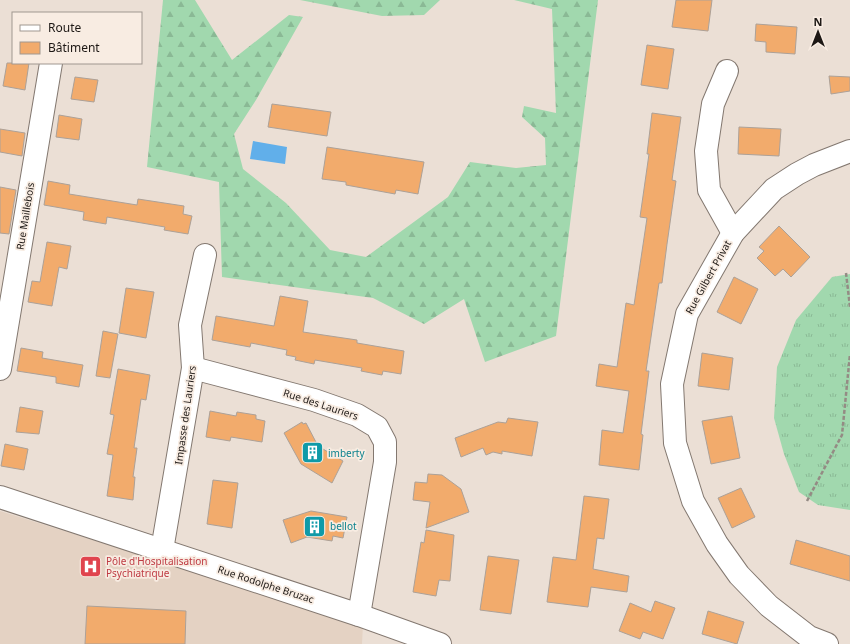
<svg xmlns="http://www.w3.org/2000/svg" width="850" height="644" viewBox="0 0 850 644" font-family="'Noto Sans',sans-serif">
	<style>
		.built { fill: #e4d2c3 }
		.grass { fill: url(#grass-tufts) }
		.forest { fill: url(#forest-firs) }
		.water { fill: #61afea }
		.building { fill: #f2ab6c; stroke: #aca198 }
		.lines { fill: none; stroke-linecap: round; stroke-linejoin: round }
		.minor-casing { stroke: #837870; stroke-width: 24 }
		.path { stroke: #948b84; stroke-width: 2.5; stroke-dasharray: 4 2; stroke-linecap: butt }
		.minor { stroke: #fff; stroke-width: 22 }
		.labels { text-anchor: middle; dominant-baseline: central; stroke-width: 3.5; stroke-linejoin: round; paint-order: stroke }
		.street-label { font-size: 10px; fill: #1d1815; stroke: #f8ece2 }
		.culture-label { font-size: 10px; fill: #0d838f; stroke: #f8ece2; text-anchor: start }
		.health-label { font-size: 10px; fill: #be3a42; stroke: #f8ece2; text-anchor: start }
	</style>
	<defs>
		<pattern id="grass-tufts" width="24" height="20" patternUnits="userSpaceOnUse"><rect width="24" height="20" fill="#a1d8ae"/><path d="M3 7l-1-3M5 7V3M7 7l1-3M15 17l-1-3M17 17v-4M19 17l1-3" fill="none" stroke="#8ab995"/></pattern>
		<pattern id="forest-firs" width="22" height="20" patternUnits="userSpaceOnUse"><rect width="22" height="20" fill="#a1d8ae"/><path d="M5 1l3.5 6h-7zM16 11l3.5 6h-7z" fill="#8ab995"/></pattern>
	</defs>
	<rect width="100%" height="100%" fill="#ebdfd5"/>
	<polygon class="built" points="0,511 363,624 362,644 0,644"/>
	<polygon class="grass" points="850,274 850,510 818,505 799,492 784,454 774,418 777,367 796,320 832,277"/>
	<g class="forest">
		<polygon points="163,0 195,0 232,60 289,15 303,17 256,100 234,134 243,169 286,203 330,250 366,257 448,197 470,162 516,168 546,165 545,138 522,117 524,106 556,113 552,9 514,0 598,0 556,336 485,362 464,299 424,324 373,298 222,277 219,182 147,167"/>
		<polygon points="300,0 440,0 424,15 382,16"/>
	</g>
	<polygon class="water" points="253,141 287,147 285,164 250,159"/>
	<g class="building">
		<polygon points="676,0 712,0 708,31 672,27"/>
		<polygon points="756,24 797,27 795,54 766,52 766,42 755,41"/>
		<polygon points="647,45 674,49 668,89 641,85"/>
		<polygon points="7,63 29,63 25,90 3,86"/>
		<polygon points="829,76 850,77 850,91 831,94"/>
		<polygon points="75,77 98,80 94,102 71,99"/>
		<polygon points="272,104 331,112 327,136 268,127"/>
		<polygon points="652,113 681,117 672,180 676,181 667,244 662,283 659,283 646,371 649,371 641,434 643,435 639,470 599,465 602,430 623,433 629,391 596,386 599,364 617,367 626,303 634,305 647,218 640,217 649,154 647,154"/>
		<polygon points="59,115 82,119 79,140 56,137"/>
		<polygon points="739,127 781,129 779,156 738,154"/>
		<polygon points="0,129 25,133 22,156 0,152"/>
		<polygon points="327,147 424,162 418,194 396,190 395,194 346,185 346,182 322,179"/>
		<polygon points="48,181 70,185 69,194 137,205 138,199 184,206 183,214 192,216 188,234 164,230 165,227 107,217 106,224 83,220 84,212 44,205"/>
		<polygon points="0,187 16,190 9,234 0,233"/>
		<polygon points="779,226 810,257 791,277 783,269 775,276 757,258 764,251 759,247"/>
		<polygon points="47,242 71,246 67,269 59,267 52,306 28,302 32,281 40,282"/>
		<polygon points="734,277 758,289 741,324 717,312"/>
		<polygon points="126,288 154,292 146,338 119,333"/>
		<polygon points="280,296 308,301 303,332 357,340 357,343 404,351 401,374 383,371 382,375 361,371 362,368 315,360 314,364 295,360 296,357 286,355 287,350 251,343 250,347 212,340 216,316 274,326"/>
		<polygon points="103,331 118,334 110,378 96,376"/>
		<polygon points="21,348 43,352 42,358 83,365 79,387 56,383 56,377 17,371"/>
		<polygon points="702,353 733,358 729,390 698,386"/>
		<polygon points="118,369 150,375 146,400 141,399 134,448 137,448 133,477 135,477 133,500 107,496 113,455 107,454 114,415 110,414"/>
		<polygon points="20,407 43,411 39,434 16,432"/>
		<polygon points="210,411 236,416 237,412 256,415 256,419 265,421 262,442 231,437 230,441 206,437"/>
		<polygon points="732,416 740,458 711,464 702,421"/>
		<polygon points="508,418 538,422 532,456 502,451 502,454 493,452 486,455 483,448 461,457 455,438 498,422 506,423"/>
		<polygon points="302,422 303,424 306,423 318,446 343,461 332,483 301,464 284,433"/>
		<polygon points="5,444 28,449 24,470 1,466"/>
		<polygon points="428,474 442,475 461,489 469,512 426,528 430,502 413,500 415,482 427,483"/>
		<polygon points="213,480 238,483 232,528 207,524"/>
		<polygon points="741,488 755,517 732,528 718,498"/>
		<polygon points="584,496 609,499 604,539 597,538 593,569 629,576 627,592 591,587 588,607 547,602 553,557 576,560"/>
		<polygon points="311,511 347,517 343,538 333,536 332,541 307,537 291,543 283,520"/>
		<polygon points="426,530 454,535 450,581 439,580 436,596 413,592 421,542 424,543"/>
		<polygon points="796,540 850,556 850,581 790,564"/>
		<polygon points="488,556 519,560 511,614 480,610"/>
		<polygon points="655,601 675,608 663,639 643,632 640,639 619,631 630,603 651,612"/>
		<polygon points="87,606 186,611 185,644 85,644"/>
		<polygon points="708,611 744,622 737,644 702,634"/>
	</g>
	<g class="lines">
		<defs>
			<g id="minor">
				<polyline points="727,71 713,104 706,151 709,190 733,233"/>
				<polyline points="193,368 314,400 357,415 377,427 385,442 385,462 359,615"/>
				<polyline points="0,369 51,63"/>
				<polyline points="0,497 359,615 440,644"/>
				<polyline points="162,550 193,368 190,325 205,255"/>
				<polyline points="827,644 809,637 769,606 739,575 717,544 693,501 675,443 672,384 687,314 733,233 774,189 797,174 814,165 850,151"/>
			</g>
		</defs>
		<use href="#minor" class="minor-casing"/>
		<g class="path">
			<polyline points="846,273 850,307"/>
			<polyline points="807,501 842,435 850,354"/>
		</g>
		<use href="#minor" class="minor"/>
	</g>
	<defs>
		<symbol id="building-square" viewBox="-11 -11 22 22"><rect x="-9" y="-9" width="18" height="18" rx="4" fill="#0f9aa8" stroke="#f8ece2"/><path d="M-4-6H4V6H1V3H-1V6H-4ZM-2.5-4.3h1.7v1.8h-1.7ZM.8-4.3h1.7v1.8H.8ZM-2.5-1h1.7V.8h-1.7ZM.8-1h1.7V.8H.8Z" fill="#fff"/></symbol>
		<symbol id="hospital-square" viewBox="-11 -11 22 22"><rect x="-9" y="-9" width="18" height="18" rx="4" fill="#e0444e" stroke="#f8ece2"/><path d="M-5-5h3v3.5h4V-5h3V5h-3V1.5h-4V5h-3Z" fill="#fff"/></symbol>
	</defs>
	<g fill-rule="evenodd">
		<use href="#building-square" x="300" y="440" width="25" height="25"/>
		<use href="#building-square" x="302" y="514" width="25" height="25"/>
		<use href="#hospital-square" x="78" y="554" width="25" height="25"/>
	</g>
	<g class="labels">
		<g class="street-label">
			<text transform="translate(25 216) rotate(-81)">Rue Maillebois</text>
			<text transform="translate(708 277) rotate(-61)">Rue Gilbert Privat</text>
			<text transform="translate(321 404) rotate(18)">Rue des Lauriers</text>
			<text transform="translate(185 415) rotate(-82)">Impasse des Lauriers</text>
			<text transform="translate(266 584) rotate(18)">Rue Rodolphe Bruzac</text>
		</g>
		<g class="culture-label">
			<text x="328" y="453">imberty</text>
			<text x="330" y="526">bellot</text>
		</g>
		<g class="health-label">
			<text x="106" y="561">Pôle d'Hospitalisation<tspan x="106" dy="12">Psychiatrique</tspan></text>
		</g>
	</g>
	<rect x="12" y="12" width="130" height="52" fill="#f8ece2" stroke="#a09790"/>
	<rect x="20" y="25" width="20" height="6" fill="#ffffff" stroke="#a09790"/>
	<text x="48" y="32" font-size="12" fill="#1d1815">Route</text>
	<rect x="20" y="42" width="20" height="12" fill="#f2ab6c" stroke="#a09790"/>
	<text x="48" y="52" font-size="12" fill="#1d1815">Bâtiment</text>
	<g transform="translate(818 32)" stroke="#f8ece2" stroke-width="3" paint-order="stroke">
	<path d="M0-3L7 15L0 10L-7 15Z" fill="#1d1815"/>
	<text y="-6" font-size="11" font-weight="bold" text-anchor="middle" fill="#1d1815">N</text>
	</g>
</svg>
